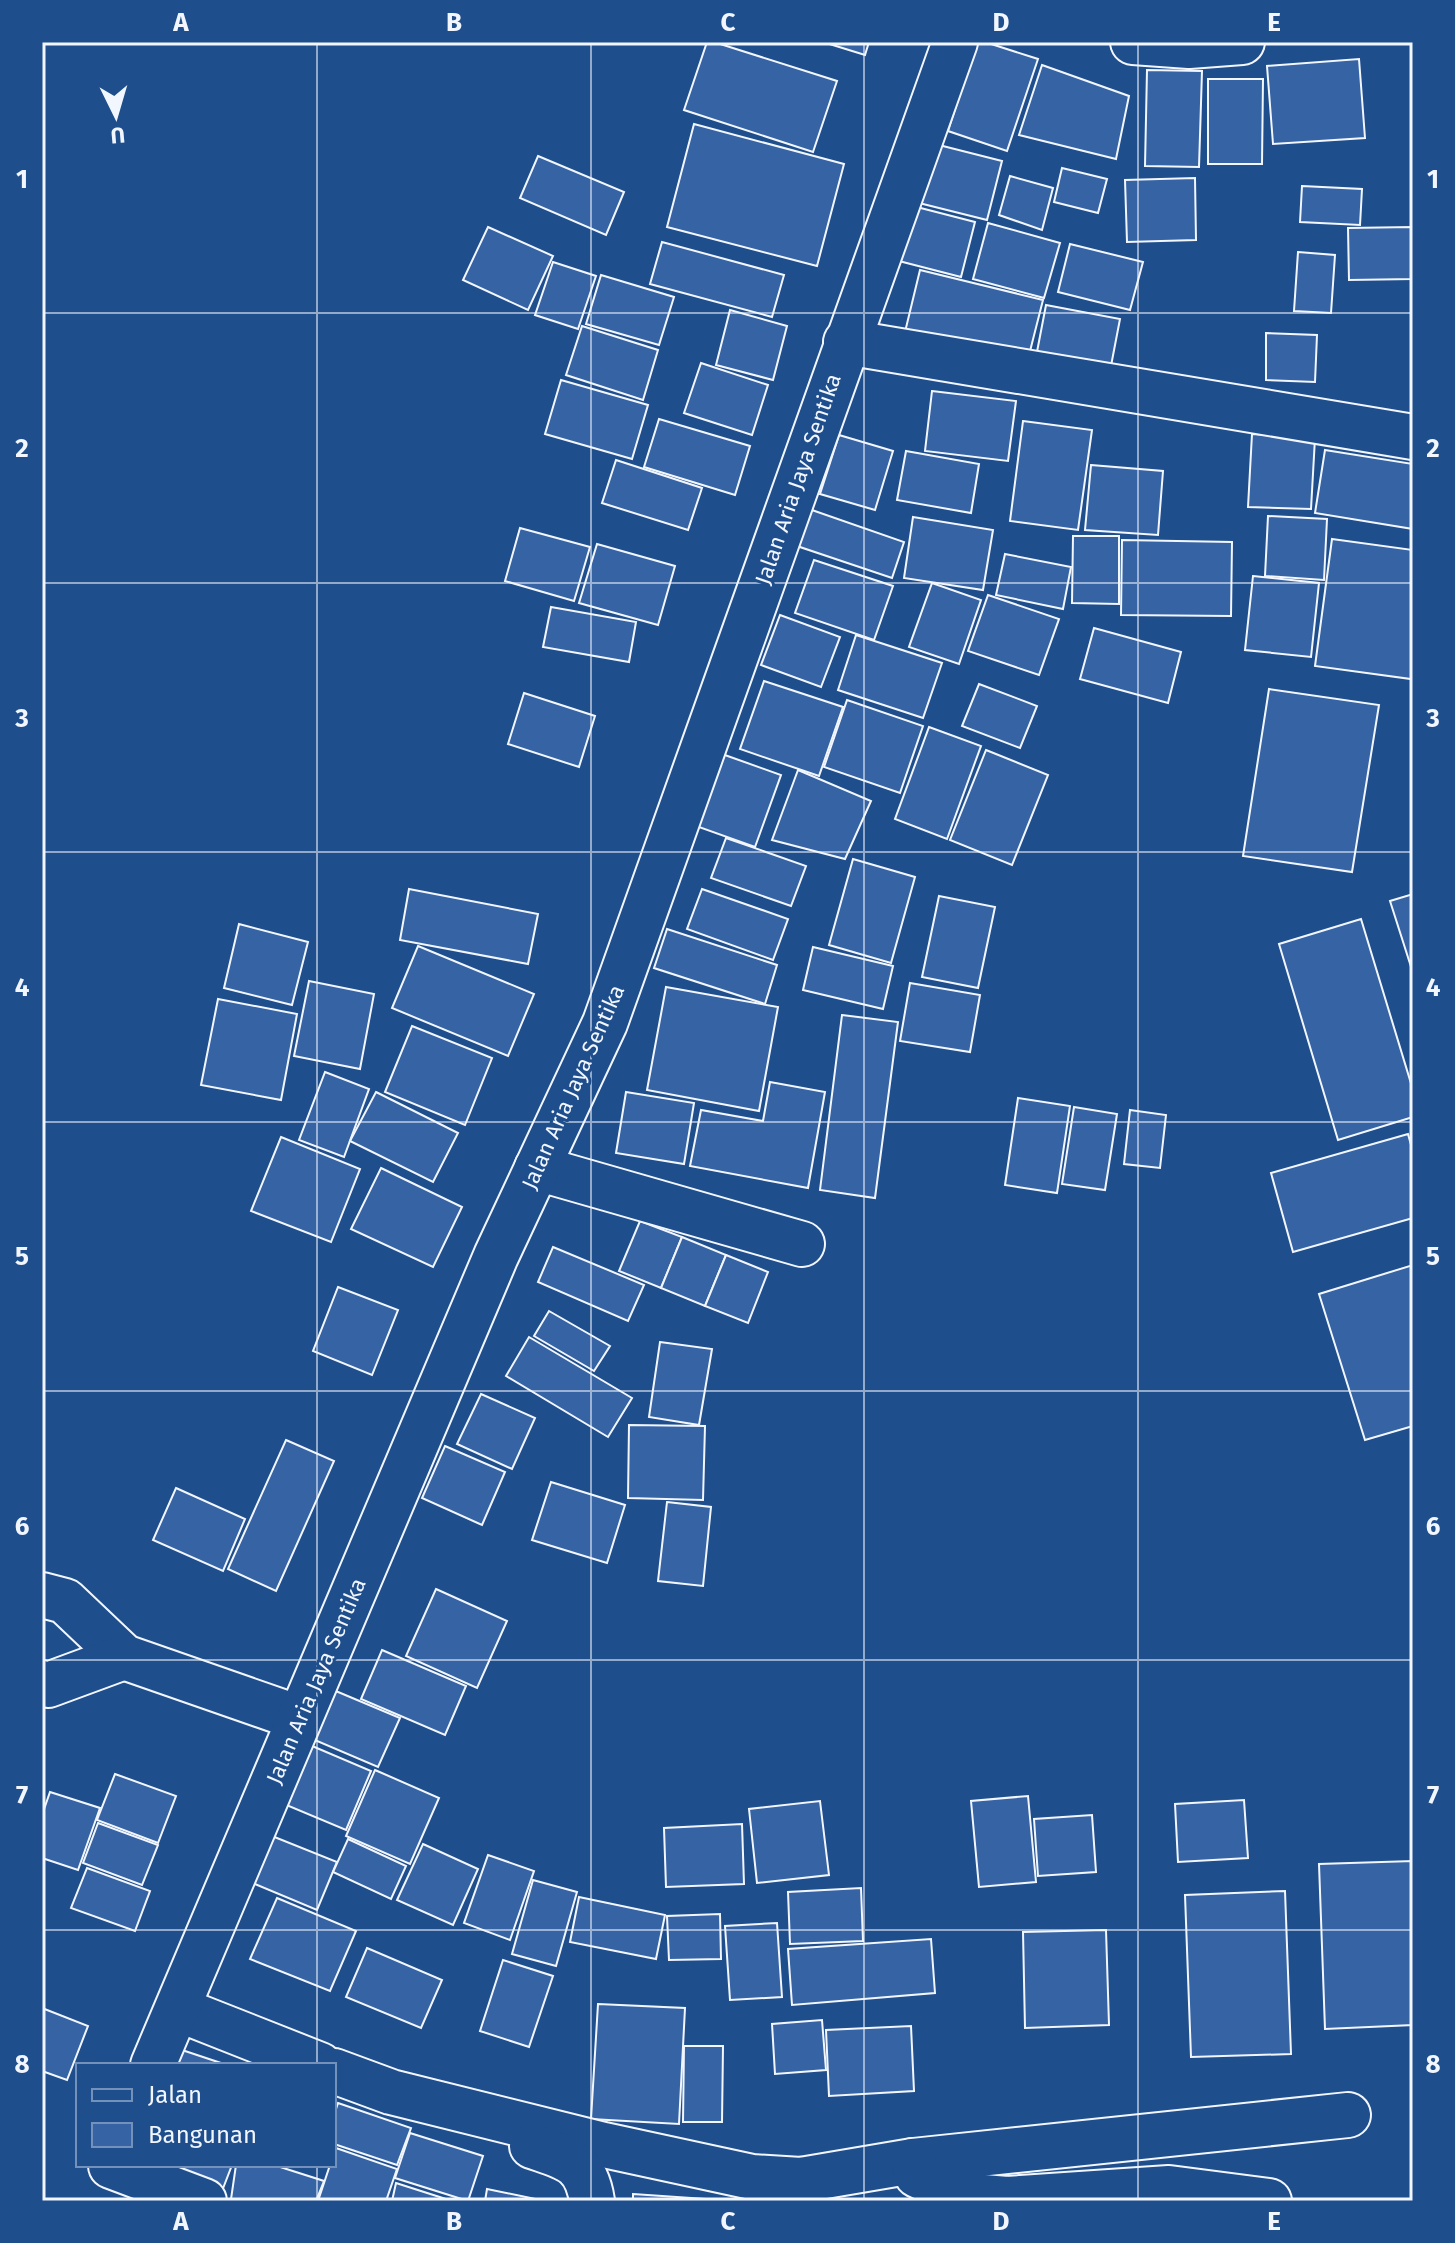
<svg xmlns="http://www.w3.org/2000/svg" width="1455" height="2243" viewBox="0 0 1455 2243" font-family="'Fira Sans',sans-serif">
	<style>
		.building { fill: #3563a3; stroke: #f2f6ff; stroke-width: 2 }
		.lines { fill: none; stroke-linecap: round; stroke-linejoin: round }
		.minor-casing { stroke: #f2f6ff; stroke-width: 48 }
		.minor { stroke: #1f4e8c; stroke-width: 44 }
		.grid { fill: none; stroke: #f2f6ff; stroke-width: 2; stroke-opacity: 0.55 }
		.labels { text-anchor: middle; dominant-baseline: central; stroke-width: 6; stroke-linejoin: round; paint-order: stroke }
		.street-label { font-size: 22px; fill: #f2f6ff; stroke: #1f4e8c }
		.neatline { fill: none; stroke: #f2f6ff; stroke-width: 3 }
		.grid-label { font-size: 26px; text-anchor: middle; font-weight: bold; fill: #f2f6ff }
	</style>
	<rect width="100%" height="100%" fill="#1f4e8c"/>
	<g class="building">
		<polygon points="707,42 714,42 837,81 813,152 684,110"/>
		<polygon points="823,42 869,42 865,55"/>
		<polygon points="977,42 985,42 1038,59 1007,151 948,131"/>
		<polygon points="1359,59 1365,138 1273,144 1267,66"/>
		<polygon points="1042,65 1129,96 1116,159 1019,135"/>
		<polygon points="1147,70 1202,71 1199,167 1145,166"/>
		<polygon points="1208,79 1263,79 1262,164 1208,164"/>
		<polygon points="694,124 844,164 817,266 667,227"/>
		<polygon points="931,143 1002,161 987,220 915,202"/>
		<polygon points="538,156 624,192 606,235 520,198"/>
		<polygon points="1062,168 1107,179 1098,213 1054,202"/>
		<polygon points="1010,176 1053,188 1042,230 999,215"/>
		<polygon points="1195,178 1196,240 1127,242 1125,180"/>
		<polygon points="1302,186 1362,189 1360,225 1300,222"/>
		<polygon points="909,205 975,222 961,277 895,260"/>
		<polygon points="988,223 1060,243 1044,298 973,279"/>
		<polygon points="488,227 553,256 528,310 463,280"/>
		<polygon points="1412,227 1413,279 1349,280 1348,228"/>
		<polygon points="662,242 784,275 772,317 650,284"/>
		<polygon points="1070,244 1143,262 1130,310 1058,292"/>
		<polygon points="1298,252 1335,255 1331,313 1294,311"/>
		<polygon points="553,262 596,276 578,329 535,315"/>
		<polygon points="920,270 1043,300 1027,363 905,332"/>
		<polygon points="601,275 674,297 659,345 586,324"/>
		<polygon points="1046,305 1120,319 1110,371 1036,357"/>
		<polygon points="730,310 787,326 773,380 716,365"/>
		<polygon points="582,326 658,350 643,400 566,375"/>
		<polygon points="1266,333 1317,335 1315,382 1266,380"/>
		<polygon points="701,363 768,385 752,435 684,413"/>
		<polygon points="561,380 648,405 632,459 545,434"/>
		<polygon points="932,391 1016,401 1008,461 925,451"/>
		<polygon points="659,419 750,446 735,495 644,467"/>
		<polygon points="1023,421 1092,430 1078,530 1010,521"/>
		<polygon points="1252,434 1315,438 1311,509 1248,507"/>
		<polygon points="839,435 893,451 875,510 820,494"/>
		<polygon points="1325,450 1413,464 1413,529 1315,513"/>
		<polygon points="906,451 979,464 971,513 897,500"/>
		<polygon points="616,460 702,488 688,530 602,503"/>
		<polygon points="1091,465 1163,471 1158,535 1085,530"/>
		<polygon points="809,509 904,542 892,578 797,546"/>
		<polygon points="1268,516 1327,519 1324,580 1265,576"/>
		<polygon points="913,517 993,530 983,590 904,578"/>
		<polygon points="520,528 590,547 574,601 505,581"/>
		<polygon points="1073,536 1119,536 1119,604 1072,603"/>
		<polygon points="1332,539 1413,550 1411,679 1315,666"/>
		<polygon points="1122,540 1232,542 1231,616 1121,615"/>
		<polygon points="597,544 675,566 658,625 579,603"/>
		<polygon points="1005,554 1071,567 1063,609 996,595"/>
		<polygon points="814,560 893,586 874,640 795,613"/>
		<polygon points="1253,576 1319,583 1311,657 1245,650"/>
		<polygon points="932,583 981,600 959,664 909,647"/>
		<polygon points="988,595 1059,619 1039,675 968,651"/>
		<polygon points="551,607 636,622 629,662 543,647"/>
		<polygon points="780,615 840,637 821,687 761,665"/>
		<polygon points="1094,628 1181,652 1168,703 1080,679"/>
		<polygon points="856,635 942,663 923,718 838,690"/>
		<polygon points="764,681 843,707 819,776 740,749"/>
		<polygon points="979,684 1037,706 1020,748 962,726"/>
		<polygon points="1269,689 1379,705 1352,872 1243,856"/>
		<polygon points="524,693 595,716 579,767 508,744"/>
		<polygon points="847,700 923,726 900,793 824,767"/>
		<polygon points="929,727 981,746 947,839 895,819"/>
		<polygon points="986,750 1048,775 1012,865 950,840"/>
		<polygon points="722,754 781,775 755,847 696,826"/>
		<polygon points="798,770 871,801 845,859 772,840"/>
		<polygon points="726,838 806,866 791,906 711,878"/>
		<polygon points="853,859 915,877 891,963 829,945"/>
		<polygon points="409,889 538,914 528,964 400,940"/>
		<polygon points="702,889 788,919 773,960 687,929"/>
		<polygon points="1413,894 1413,973 1390,901"/>
		<polygon points="939,896 995,907 978,988 922,977"/>
		<polygon points="1361,919 1413,1090 1413,1117 1338,1140 1279,944"/>
		<polygon points="239,924 308,942 292,1005 224,988"/>
		<polygon points="667,929 777,965 765,1004 654,968"/>
		<polygon points="418,946 534,994 508,1056 392,1008"/>
		<polygon points="813,947 893,966 883,1009 803,990"/>
		<polygon points="309,981 374,994 360,1069 294,1056"/>
		<polygon points="910,983 980,995 970,1052 900,1041"/>
		<polygon points="666,987 778,1007 759,1111 647,1090"/>
		<polygon points="218,999 297,1014 281,1100 201,1085"/>
		<polygon points="842,1015 898,1022 875,1198 820,1190"/>
		<polygon points="412,1026 492,1058 465,1125 385,1092"/>
		<polygon points="325,1072 369,1089 344,1157 299,1140"/>
		<polygon points="770,1082 825,1092 808,1188 690,1166 701,1110 763,1121"/>
		<polygon points="376,1092 458,1133 433,1182 350,1141"/>
		<polygon points="626,1092 694,1103 684,1164 616,1153"/>
		<polygon points="1018,1098 1070,1106 1057,1193 1005,1185"/>
		<polygon points="1074,1107 1117,1114 1105,1190 1062,1184"/>
		<polygon points="1130,1110 1166,1115 1160,1168 1124,1164"/>
		<polygon points="1408,1134 1413,1152 1413,1218 1293,1252 1271,1173"/>
		<polygon points="281,1137 360,1169 331,1242 251,1211"/>
		<polygon points="381,1168 462,1207 433,1267 351,1229"/>
		<polygon points="640,1221 682,1237 661,1288 619,1271"/>
		<polygon points="682,1237 726,1255 705,1306 661,1288"/>
		<polygon points="553,1247 644,1285 628,1321 538,1282"/>
		<polygon points="726,1255 768,1272 748,1323 705,1306"/>
		<polygon points="1413,1265 1413,1426 1365,1440 1319,1294"/>
		<polygon points="338,1287 398,1310 372,1375 313,1351"/>
		<polygon points="549,1311 610,1346 594,1371 534,1336"/>
		<polygon points="529,1337 632,1398 608,1437 506,1376"/>
		<polygon points="660,1342 712,1349 699,1425 649,1417"/>
		<polygon points="481,1394 535,1418 512,1469 457,1444"/>
		<polygon points="629,1425 705,1426 703,1500 628,1498"/>
		<polygon points="286,1440 334,1461 276,1591 228,1569"/>
		<polygon points="445,1446 505,1472 482,1525 422,1498"/>
		<polygon points="551,1482 625,1505 607,1563 532,1540"/>
		<polygon points="176,1488 245,1519 223,1571 153,1540"/>
		<polygon points="667,1502 711,1507 703,1586 658,1581"/>
		<polygon points="436,1589 507,1621 477,1688 406,1656"/>
		<polygon points="382,1650 466,1686 445,1735 361,1699"/>
		<polygon points="331,1689 400,1718 378,1767 310,1738"/>
		<polygon points="298,1740 371,1771 346,1830 272,1799"/>
		<polygon points="375,1770 439,1798 410,1864 346,1836"/>
		<polygon points="115,1774 176,1796 158,1843 97,1820"/>
		<polygon points="50,1792 100,1808 78,1870 42,1858 42,1815"/>
		<polygon points="1028,1796 1036,1882 979,1887 971,1801"/>
		<polygon points="1244,1800 1248,1858 1178,1862 1175,1804"/>
		<polygon points="820,1801 829,1875 757,1883 749,1809"/>
		<polygon points="1092,1815 1096,1872 1038,1876 1034,1819"/>
		<polygon points="98,1823 158,1845 142,1885 83,1863"/>
		<polygon points="742,1824 744,1884 666,1887 664,1828"/>
		<polygon points="257,1830 337,1862 317,1910 238,1877"/>
		<polygon points="348,1839 406,1866 391,1899 333,1872"/>
		<polygon points="423,1844 478,1869 453,1925 397,1900"/>
		<polygon points="488,1855 534,1871 510,1940 464,1923"/>
		<polygon points="1413,1861 1413,2025 1325,2029 1319,1864"/>
		<polygon points="87,1868 150,1891 135,1931 71,1908"/>
		<polygon points="533,1880 577,1892 556,1966 512,1954"/>
		<polygon points="861,1888 863,1941 790,1944 788,1892"/>
		<polygon points="1285,1891 1291,2054 1191,2057 1185,1895"/>
		<polygon points="579,1897 665,1915 656,1959 570,1942"/>
		<polygon points="277,1898 356,1931 330,1991 250,1959"/>
		<polygon points="720,1914 721,1959 669,1960 667,1916"/>
		<polygon points="777,1923 782,1997 730,2000 725,1926"/>
		<polygon points="1106,1930 1109,2025 1025,2028 1023,1932"/>
		<polygon points="931,1939 935,1993 792,2005 788,1949"/>
		<polygon points="367,1948 442,1980 421,2028 346,1997"/>
		<polygon points="503,1960 553,1976 529,2047 480,2031"/>
		<polygon points="598,2004 685,2008 679,2124 591,2119"/>
		<polygon points="42,2008 88,2026 67,2080 42,2071"/>
		<polygon points="822,2020 826,2070 775,2074 772,2024"/>
		<polygon points="911,2026 914,2091 829,2096 826,2030"/>
		<polygon points="164,2044 227,2065 156,2065"/>
		<polygon points="684,2046 723,2046 722,2122 683,2122"/>
		<polygon points="338,2103 411,2128 397,2165 334,2144 334,2115"/>
		<polygon points="410,2133 483,2156 468,2201 395,2178"/>
		<polygon points="336,2148 397,2169 386,2201 318,2201 330,2165 334,2165"/>
		<polygon points="144,2165 232,2165 222,2191"/>
		<polygon points="236,2165 274,2165 324,2181 316,2201 237,2201 231,2199"/>
		<polygon points="396,2183 449,2200 392,2201"/>
		<polygon points="487,2189 545,2201 485,2201"/>
		<polygon points="633,2194 735,2201 633,2201"/>
	</g>
	<g class="lines">
		<defs>
			<g id="minor">
				<polyline points="1133,42 1189,46 1242,42"/>
				<polyline points="846,342 1413,437"/>
				<polyline points="537,1168 802,1244"/>
				<polyline points="42,1595 65,1601 124,1657 299,1718"/>
				<polyline points="42,1683 48,1685 124,1657"/>
				<polyline points="178,2009 320,2065"/>
				<polyline points="153,2065 496,1256 605,1023 955,42"/>
				<polyline points="334,2071 391,2092 604,2145 752,2177 801,2180 913,2161 1348,2115"/>
				<path d="M 532,2146 C 566,2158 586,2160 592,2201"/>
				<polyline points="913,2161 917,2175 959,2195 1007,2199 1169,2188 1269,2201"/>
				<polyline points="111,2166 204,2201"/>
			</g>
		</defs>
		<use href="#minor" class="minor-casing"/>
		<use href="#minor" class="minor"/>
	</g>
	<path class="grid" d="M 317,42 L 317,2065M 591,42 L 591,2201M 864,42 L 864,2201M 1138,42 L 1138,2201M 42,313 L 1413,313M 42,583 L 1413,583M 42,852 L 1413,852M 42,1122 L 1413,1122M 42,1391 L 1413,1391M 42,1660 L 1413,1660M 42,1930 L 1413,1930M 317,2165 L 317,2201"/>
	<g class="labels">
		<g class="street-label">
			<text transform="translate(798 479) rotate(-71)">Jalan Aria Jaya Sentika</text>
			<text transform="translate(573 1087) rotate(-66)">Jalan Aria Jaya Sentika</text>
			<text transform="translate(316 1681) rotate(-67)">Jalan Aria Jaya Sentika</text>
		</g>
	</g>
	<rect width="1455" height="2243" fill="none" stroke="#1f4e8c" stroke-width="88"/>
	<rect x="76" y="2063" width="260" height="104" fill="#1f4e8c" stroke="#7391ba" stroke-width="2"/>
	<rect x="92" y="2089" width="40" height="12" fill="#1f4e8c" stroke="#7391ba" stroke-width="2"/>
	<text x="148" y="2103" font-size="24" fill="#f2f6ff">Jalan</text>
	<rect x="92" y="2123" width="40" height="24" fill="#3563a3" stroke="#7391ba" stroke-width="2"/>
	<text x="148" y="2143" font-size="24" fill="#f2f6ff">Bangunan</text>
	<g transform="translate(116 116) rotate(175)" stroke="#1f4e8c" stroke-width="6" paint-order="stroke">
	<path d="M0-6L14 30L0 20L-14 30Z" fill="#f2f6ff"/>
	<text y="-12" font-size="22" font-weight="bold" text-anchor="middle" fill="#f2f6ff">U</text>
	</g>
	<rect x="44" y="44" width="1367" height="2155" class="neatline"/>
	<g class="grid-label">
		<text x="181" y="31">A</text>
		<text x="454" y="31">B</text>
		<text x="728" y="31">C</text>
		<text x="1001" y="31">D</text>
		<text x="1274" y="31">E</text>
		<text x="22" y="188">1</text>
		<text x="1433" y="188">1</text>
		<text x="22" y="457">2</text>
		<text x="1433" y="457">2</text>
		<text x="22" y="727">3</text>
		<text x="1433" y="727">3</text>
		<text x="22" y="996">4</text>
		<text x="1433" y="996">4</text>
		<text x="22" y="1265">5</text>
		<text x="1433" y="1265">5</text>
		<text x="22" y="1535">6</text>
		<text x="1433" y="1535">6</text>
		<text x="22" y="1804">7</text>
		<text x="1433" y="1804">7</text>
		<text x="22" y="2073">8</text>
		<text x="1433" y="2073">8</text>
		<text x="181" y="2230">A</text>
		<text x="454" y="2230">B</text>
		<text x="728" y="2230">C</text>
		<text x="1001" y="2230">D</text>
		<text x="1274" y="2230">E</text>
	</g>
</svg>
